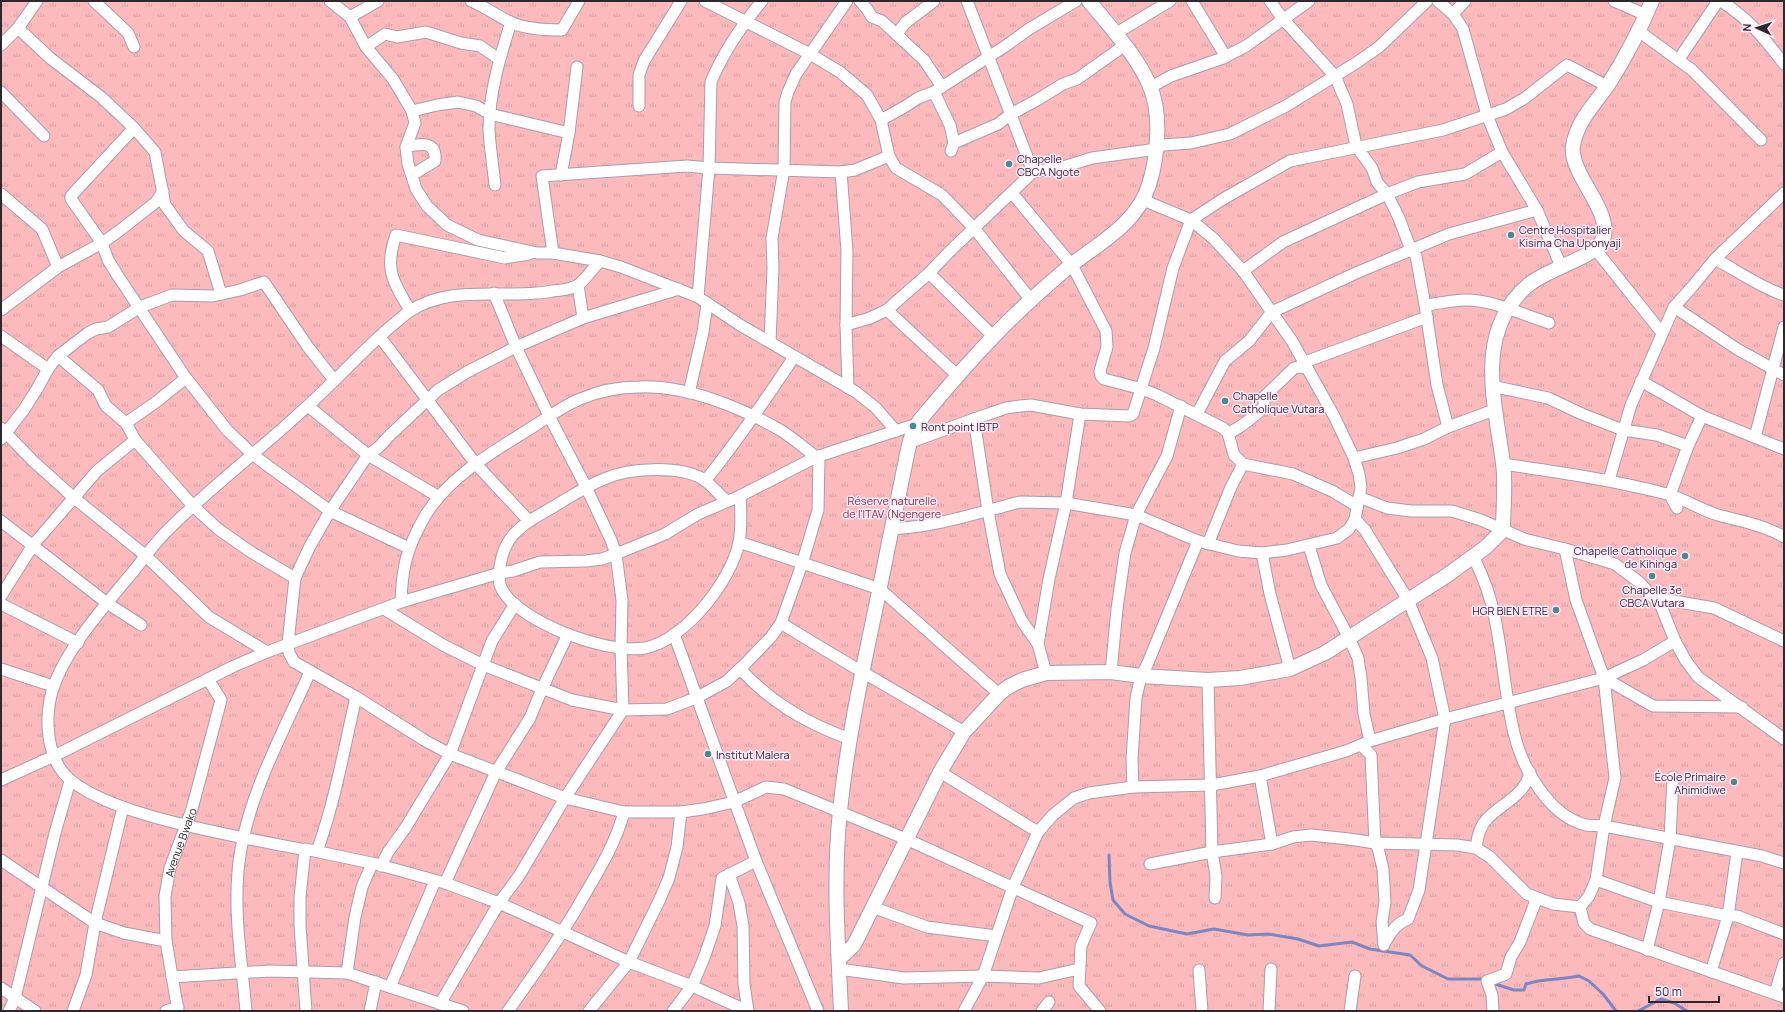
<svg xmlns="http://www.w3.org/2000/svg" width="1785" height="1012" viewBox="0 0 1785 1012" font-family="Manrope,sans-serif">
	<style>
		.grass { fill: url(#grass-tufts) }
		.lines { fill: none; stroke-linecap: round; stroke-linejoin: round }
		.stream { stroke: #7987c5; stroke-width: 3 }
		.minor-casing { stroke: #ac9bad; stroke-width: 13 }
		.tertiary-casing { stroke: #ac9bad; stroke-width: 16 }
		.minor { stroke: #fff; stroke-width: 11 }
		.tertiary { stroke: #fff; stroke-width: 14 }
		.poi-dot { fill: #448c8d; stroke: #feebfe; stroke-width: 1.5 }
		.labels { text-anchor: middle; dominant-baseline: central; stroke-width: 3; stroke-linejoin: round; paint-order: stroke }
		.poi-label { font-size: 11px; fill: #2d272e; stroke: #feebfe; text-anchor: start }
		.park-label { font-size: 11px; fill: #862b38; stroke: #feebfe }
		.street-label { font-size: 11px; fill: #2d272e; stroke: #feebfe }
	</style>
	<defs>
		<pattern id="grass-tufts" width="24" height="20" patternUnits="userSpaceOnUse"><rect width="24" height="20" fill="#fcbabd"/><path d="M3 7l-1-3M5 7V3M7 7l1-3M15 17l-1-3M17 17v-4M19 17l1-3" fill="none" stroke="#d8a0a3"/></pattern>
	</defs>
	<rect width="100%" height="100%" fill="#f0def1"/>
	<rect class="grass" x="1" y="1" width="1783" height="1010"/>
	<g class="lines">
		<g class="stream">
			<polyline points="1109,855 1110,882 1113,900 1125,914 1149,926 1187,934 1214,929 1248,935 1268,934 1298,939 1319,946 1352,942 1370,949 1410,955 1422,966 1448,979 1481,979 1485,980"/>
			<path d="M 1492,983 L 1514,990 L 1524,990 L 1526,984 C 1543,978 1562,980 1579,976 L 1589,981 L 1603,994 L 1616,1011"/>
			<polyline points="1638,1011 1661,999 1674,1003 1687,1011"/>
		</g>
		<defs>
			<g id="minor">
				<polyline points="94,1 128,33 134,47"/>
				<polyline points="330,1 350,17 366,47 393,79 412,111 415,123 406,147 408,164 416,189 427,206 447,225 478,240 537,253 553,253 600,261 621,267 698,297 740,325 856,392 876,408 896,431"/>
				<path d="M 471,1 C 485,7 496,15 510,22 C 525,29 545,30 562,30 L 579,1"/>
				<polyline points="705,1 810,54 840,72 867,95 881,120 889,156 896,168 942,195 974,228 1031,300"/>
				<polyline points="860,1 867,9 872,17 882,21 924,60 942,87"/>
				<polyline points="967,1 1033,172"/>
				<polyline points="1192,1 1226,57"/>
				<polyline points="1270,1 1283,19 1335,76 1347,104 1356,146 1372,168 1377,182 1387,194 1399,218 1411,250 1416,256 1425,305 1437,385 1448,427"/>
				<polyline points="1438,1 1453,14 1463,29 1487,115 1502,152 1537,210 1561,266"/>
				<polyline points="1614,1 1646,15"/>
				<path d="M 1721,1 C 1750,20 1763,37 1784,64"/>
				<polyline points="1453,14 1465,1"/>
				<polyline points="350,17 378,1"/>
				<polyline points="18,28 50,58 101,97 134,128 71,196 71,199 102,243 108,260 118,276 186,378 227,430 253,455 330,511 409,548"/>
				<polyline points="1640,32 1692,70 1761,140"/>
				<polyline points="897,34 905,23 934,1"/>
				<polyline points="1115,34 1170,1"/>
				<polyline points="1,45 18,28 37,1"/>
				<polyline points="366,47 385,34 397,37 426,32 461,43 480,46 499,59"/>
				<polyline points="1679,59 1718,1"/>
				<polyline points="1151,87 1171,76 1223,58 1246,46 1309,1"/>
				<polyline points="1,92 44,136"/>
				<polyline points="934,92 950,125 954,143"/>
				<polyline points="639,106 639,75 644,61 681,1"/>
				<polyline points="412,111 437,105 458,102 476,106 490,114 569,133"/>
				<polyline points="881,120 906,106 918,98 934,92 1007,45 1029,29 1076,1"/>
				<polyline points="134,128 155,152 165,205 184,231 208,251 221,294"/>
				<path d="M 406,147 C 421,143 437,141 435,161 L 412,175"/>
				<polyline points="951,151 954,143 998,124 1011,114 1037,100 1063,84 1077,79 1125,45"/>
				<polyline points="841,172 847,251 846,325 848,388"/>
				<polyline points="561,175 569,133 577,67"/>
				<path d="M 495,185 C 493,166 490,148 489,130 C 489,93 500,57 511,22"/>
				<polyline points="1012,193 1072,265 1106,331 1107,347 1100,371 1101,376 1104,379 1142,389 1157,395 1223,428 1228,433 1234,455 1243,464 1293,474 1332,491 1357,506"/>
				<polyline points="1,194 42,229 58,267"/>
				<polyline points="1596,250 1662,333"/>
				<polyline points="553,253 542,176 687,166 709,168 841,172 855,170 889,156"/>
				<path d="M 1715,259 C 1738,271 1759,287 1784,295"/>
				<path d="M 600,261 C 593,268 585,280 578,285 C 571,290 560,290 552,291 C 547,292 541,293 536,293 C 493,297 449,286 410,311 C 402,316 396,323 389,328 C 359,354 333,384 303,410 C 260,450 212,486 170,528 C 156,541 144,558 132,573 C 107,603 68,647 55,683 C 45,708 45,743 59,767 C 87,815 250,838 305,850 L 305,849 L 376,864 L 445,883 L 499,903 L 629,962 L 692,986 L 748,1011"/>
				<polyline points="1243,271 1283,242 1387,194 1418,182 1465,174 1502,152"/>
				<polyline points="929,273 994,337"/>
				<polyline points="578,285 583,318"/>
				<polyline points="679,289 583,318 516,347 467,372 438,390 390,435 379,447 368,455 330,511 310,546 295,578 288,643 289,653 294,662 356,697 424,740 450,754 565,798 624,812 681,812 703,809 734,802 766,787 784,789 906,839 1091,923 1081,946 1079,986 1100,1011"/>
				<path d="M 698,297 L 709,168 L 711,82 C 723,53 742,25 762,1"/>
				<path d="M 1425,305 C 1438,304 1452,300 1466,300 C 1494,300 1523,315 1549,323"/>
				<polyline points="1674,307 1737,349 1784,375"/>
				<polyline points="1,310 58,267 102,243 119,231 156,202 163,191"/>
				<path d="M 410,310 C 393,282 384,269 396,235 L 505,258 L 529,254"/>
				<polyline points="887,310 958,376"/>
				<polyline points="846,325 870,318 887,310 929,273 950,251 1033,172 1063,167 1092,158 1157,149 1163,145 1191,143 1230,134 1286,106 1356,63 1379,47 1427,1"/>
				<polyline points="1,336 48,369"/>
				<polyline points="380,337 475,463 529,521"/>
				<polyline points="770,342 773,268 772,238 784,169 785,102 788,92 796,74 847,1"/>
				<polyline points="58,356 98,390 106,406 126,423 135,440 193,506 218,529 251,552 295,578"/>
				<polyline points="1305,362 1427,317"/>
				<polyline points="1641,381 1702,416 1784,449"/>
				<polyline points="1492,386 1548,398 1582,414 1623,430 1657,435 1688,446"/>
				<polyline points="689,393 703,332 707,304"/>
				<polyline points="308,406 368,455 439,497"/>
				<polyline points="1197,414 1225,361 1249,341 1272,312 1356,273 1449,234 1537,210"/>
				<polyline points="974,419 988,511 1000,574 1022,621 1038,644 1046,673"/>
				<polyline points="126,423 156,402 186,378"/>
				<polyline points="1,428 33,461 73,497 146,556 209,617 267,652"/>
				<path d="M 1228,433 C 1239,429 1256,415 1264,407 L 1264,397 L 1294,368 L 1298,367 L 1307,368"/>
				<polyline points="1755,437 1784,327"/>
				<polyline points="1,439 23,411 37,389 48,369 58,356 88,333 96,329 108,327 140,307 172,295 213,296 240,290 264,282 308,347 334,380"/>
				<polyline points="911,442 974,419 1006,408 1020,406 1031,405 1080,414 1129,416 1133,414 1154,348 1173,268 1191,220 1223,199 1290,161 1443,130 1506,109 1525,98 1567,65 1607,86"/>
				<polyline points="1354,458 1397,448 1424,439 1448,427 1494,410"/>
				<path d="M 1503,464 C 1558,472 1613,480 1667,494 C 1685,499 1701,510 1718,515 C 1740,521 1764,525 1784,537"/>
				<polyline points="1609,480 1631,405 1674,307 1692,287 1715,259 1784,193"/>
				<path d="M 705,481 C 737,442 766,399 794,357"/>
				<polyline points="1359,497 1387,508 1411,511 1452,511 1481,520 1524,539 1565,549 1615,564 1639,582 1661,606 1675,641 1686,661 1698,677 1784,739"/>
				<path d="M 727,501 C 719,495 712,485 703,479 C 679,465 628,468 604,479 C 587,486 573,495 558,504 C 544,513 529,519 517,531 C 507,540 502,553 500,566 C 500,572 499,579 500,585 C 507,606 543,624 562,632 C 585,641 619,652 645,648 C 684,641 732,580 739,542 C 742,527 741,511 740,496"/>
				<polyline points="1677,508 1670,495 1688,446 1702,416"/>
				<path d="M 1355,519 L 1365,530 L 1408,600 L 1432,658 L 1445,719 L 1419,890 L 1408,919 C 1395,924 1391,933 1384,944"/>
				<polyline points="1,521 107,603 141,625"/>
				<path d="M 891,529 C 936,527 977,513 1020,502 L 1066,503 L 1136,515 L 1198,541 L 1238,551 L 1262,553 L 1287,550 L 1337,538 L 1349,529 L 1355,519 L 1361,487 L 1359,474 L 1354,458 L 1334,416 L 1292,341 L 1243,271 L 1214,239 L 1191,220 L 1143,200"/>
				<polyline points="739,542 880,589 999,694"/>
				<polyline points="1208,544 1231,487 1243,464"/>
				<polyline points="1309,546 1321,585 1349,638 1358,658 1361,678 1364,714 1370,741"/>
				<polyline points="1565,549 1576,600 1604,678 1615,778 1604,826 1596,880 1589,896 1580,907"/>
				<polyline points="1262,553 1270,594 1290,669"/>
				<path d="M 1473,556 C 1483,576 1491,597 1495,619 C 1503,657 1505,696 1514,733 C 1522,768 1549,816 1586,825 C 1591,826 1598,825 1604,826 L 1762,856 L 1784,863"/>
				<polyline points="1,596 33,545 97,471 135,440"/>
				<polyline points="1656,598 1714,608 1784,641"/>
				<path d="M 401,602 C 402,566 407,548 425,516 C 449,476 493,452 531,428 C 547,418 563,406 580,399 C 599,391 620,387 639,387 C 686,385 740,407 780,430 C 792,437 804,448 816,457"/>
				<polyline points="1,604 78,643"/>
				<polyline points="384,609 443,645 483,665 572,700 623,710 667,709 696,698 727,681 746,663 771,637 781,623 802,564 818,510 819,457"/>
				<path d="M 781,623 C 841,661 904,695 964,732"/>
				<polyline points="674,634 756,861 818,1011"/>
				<polyline points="1038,644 1049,579 1066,503 1080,414"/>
				<polyline points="1,669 53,686"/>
				<path d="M 740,669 C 772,703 806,723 850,739"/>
				<polyline points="1111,672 1117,609 1125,553 1136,515 1167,456 1181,406"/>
				<polyline points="1604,678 1653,706 1742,707"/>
				<polyline points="1208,680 1212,852 1216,876 1215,898"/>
				<polyline points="1361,745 1371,755 1375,843 1378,848 1383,869 1385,902 1382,922 1384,945"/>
				<polyline points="940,772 1038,832"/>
				<polyline points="1260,776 1272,844"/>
				<polyline points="1,780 54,756 234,666 267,652 401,602 500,573 513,571 540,562 586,561 602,559 616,554 665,534 698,514 740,496 816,457 917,424"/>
				<polyline points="1133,787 1132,759 1136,698 1141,676 1147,665 1198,541"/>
				<path d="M 1476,848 C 1477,838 1479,827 1487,819 C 1502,803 1525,796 1530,772"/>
				<polyline points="305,850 300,897 300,925 306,1011"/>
				<path d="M 317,851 C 335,802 344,749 356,697"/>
				<polyline points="1,860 95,923 124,933 166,941"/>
				<polyline points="1150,864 1212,852 1272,844 1293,837 1311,835 1349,839 1375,843 1457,845 1476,848 1490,857 1527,894 1553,904 1580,907"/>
				<polyline points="381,866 388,852 406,827 450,754 492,641 515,604"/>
				<polyline points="729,874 739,903 743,926 744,984 748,1011"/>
				<polyline points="1596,880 1659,902 1728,916 1737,916 1784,934"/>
				<polyline points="445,883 496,772 530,718 542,689 568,634"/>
				<polyline points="872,907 927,927 996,936"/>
				<polyline points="1580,907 1584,923 1590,929 1784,997"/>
				<polyline points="1647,950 1659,902 1670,839 1673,777"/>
				<polyline points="839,969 904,978 983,976 1039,978 1079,969"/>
				<polyline points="1199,970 1202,1011"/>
				<polyline points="1711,972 1728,916 1737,852"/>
				<polyline points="347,973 355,917 362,887 372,864"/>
				<polyline points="172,977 270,971 347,973 463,1011"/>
				<polyline points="390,987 435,881"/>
				<polyline points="1,988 35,1011"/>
				<polyline points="1775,993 1784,963"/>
				<polyline points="440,1004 499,903 519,876 565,798 623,710 621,647 622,600 616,554 611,540 586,487 549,416 516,347 494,293"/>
				<polyline points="9,1011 15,998 55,833 70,781"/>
				<polyline points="73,1011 86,975 95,923 123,807"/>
				<polyline points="166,1011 178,1007"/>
				<path id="s1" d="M 178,1011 L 166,941 L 165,896 L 170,868 L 192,809 L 221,700 L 208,679"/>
				<path d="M 246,1011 C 242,964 234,918 238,871 C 244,802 282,735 310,672"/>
				<polyline points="370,1011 376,982"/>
				<path d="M 508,1011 C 535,973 562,935 585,894 C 601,867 616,842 624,812"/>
				<polyline points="589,1011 629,962 659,901 669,878 677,847 681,812"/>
				<polyline points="673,1011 692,986 704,958 715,926 722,878 756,861"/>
				<polyline points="964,1011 983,976 1013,887 1038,832 1053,815 1074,798 1089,793 1133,787 1212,785 1260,776 1346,751 1370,741 1445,719 1604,678 1643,660 1675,641"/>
				<polyline points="1042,1011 1049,1002"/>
				<polyline points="1269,1011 1271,969"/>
				<polyline points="1350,1011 1355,976"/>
				<polyline points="1493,1011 1492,995 1487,981 1506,974 1511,957 1520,942 1535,903 1534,897"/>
			</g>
			<g id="tertiary">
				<path d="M 839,959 L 854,945 L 940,772 L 964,732 L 999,694 L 1008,687 L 1022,680 L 1046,673 L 1111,672 L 1141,676 L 1208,680 L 1240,678 L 1290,669 L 1325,653 L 1446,576 L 1486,547 L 1503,530 C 1503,508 1506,485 1503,463 C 1495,402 1474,333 1527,286 C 1546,269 1594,258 1602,241 C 1616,214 1569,175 1573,146 C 1577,121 1594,105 1608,85 C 1625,58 1640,30 1652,1"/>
				<path d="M 841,1011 C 838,945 833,877 840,811 C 849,722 871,635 888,547 C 893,523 898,499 903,474 C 907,457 909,434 920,420 C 955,378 991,336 1032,299 C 1045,287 1058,276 1071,265 C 1101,242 1137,223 1149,185 C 1158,156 1162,112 1149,84 C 1135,53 1110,27 1089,1"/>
			</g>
		</defs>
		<use href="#minor" class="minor-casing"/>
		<use href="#tertiary" class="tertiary-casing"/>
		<use href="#minor" class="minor"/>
		<use href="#tertiary" class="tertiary"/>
	</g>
	<g class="poi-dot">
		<circle cx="1009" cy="164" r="4"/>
		<circle cx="1511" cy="235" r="4"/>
		<circle cx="1225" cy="401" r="4"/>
		<circle cx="913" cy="426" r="4"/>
		<circle cx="1685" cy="556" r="4"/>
		<circle cx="1652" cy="576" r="4"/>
		<circle cx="1556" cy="610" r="4"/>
		<circle cx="708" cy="754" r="4"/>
		<circle cx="1734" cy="782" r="4"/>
	</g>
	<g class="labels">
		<g class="poi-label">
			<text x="1017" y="158">Chapelle<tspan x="1017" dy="13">CBCA Ngote</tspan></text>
			<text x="1519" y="229">Centre Hospitalier<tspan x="1519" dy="13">Kisima Cha Uponyaji</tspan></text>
			<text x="1233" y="395">Chapelle<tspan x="1233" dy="13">Catholique Vutara</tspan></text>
			<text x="921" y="426">Ront point IBTP</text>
			<text x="1677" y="550" text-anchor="end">Chapelle Catholique<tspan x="1677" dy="13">de Kihinga</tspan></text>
			<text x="1652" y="589" text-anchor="middle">Chapelle 3e<tspan x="1652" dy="13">CBCA Vutara</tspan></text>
			<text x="1548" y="610" text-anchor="end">HGR BIEN ETRE</text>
			<text x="716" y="754">Institut Malera</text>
			<text x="1726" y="776" text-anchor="end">École Primaire<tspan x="1726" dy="13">Ahimidiwe</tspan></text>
		</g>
		<g class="park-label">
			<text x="892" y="500">Réserve naturelle<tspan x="892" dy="13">de l'ITAV (Ngengere</tspan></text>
		</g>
		<g class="street-label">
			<text stroke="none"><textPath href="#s1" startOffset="172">Avenue Bwako</textPath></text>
		</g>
	</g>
	<rect width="1785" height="1012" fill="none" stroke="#2d272e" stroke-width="4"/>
	<g transform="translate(1757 28) rotate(273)" stroke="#feebfe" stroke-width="3" paint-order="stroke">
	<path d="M0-3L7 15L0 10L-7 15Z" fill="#2d272e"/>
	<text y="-6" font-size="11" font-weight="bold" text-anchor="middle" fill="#2d272e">N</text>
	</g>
	<path d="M1649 996v6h70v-6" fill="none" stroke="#2d272e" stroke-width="2"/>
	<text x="1655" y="996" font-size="12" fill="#2d272e" stroke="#feebfe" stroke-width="3" paint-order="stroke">50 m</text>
</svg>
